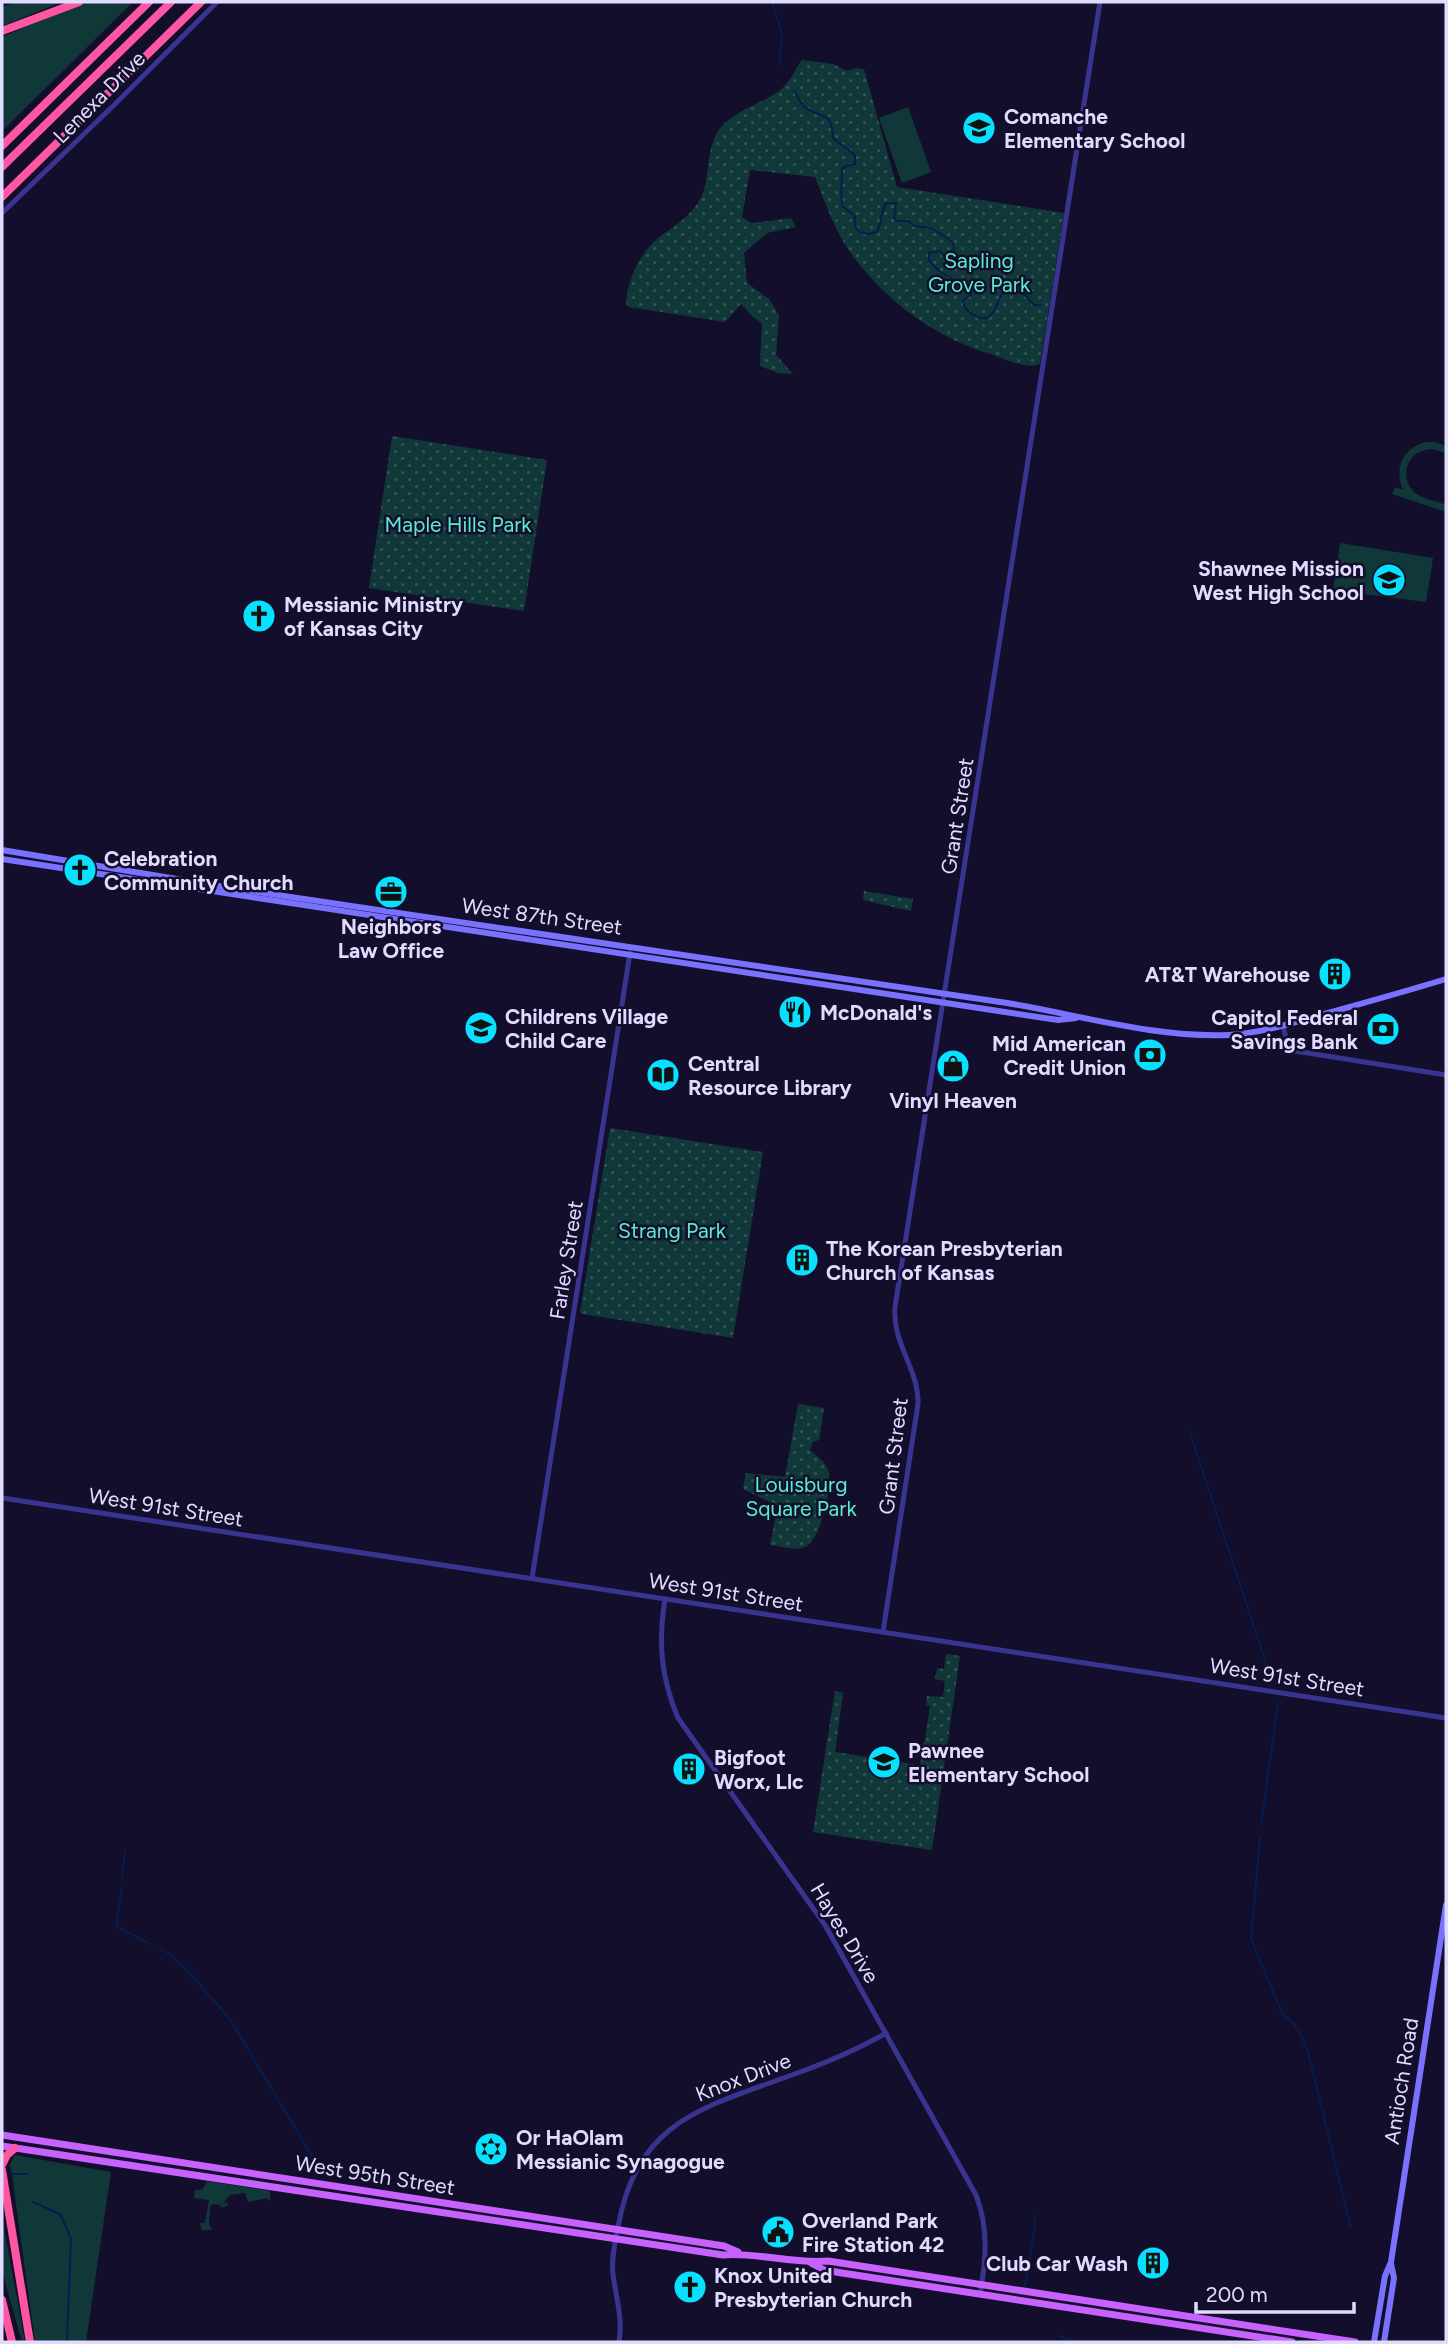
<svg xmlns="http://www.w3.org/2000/svg" width="1448" height="2344" viewBox="0 0 1448 2344" font-family="Figtree,sans-serif">
	<style>
		.green { fill: #113838 }
		.park { fill: url(#park-dots) }
		.lines { fill: none; stroke-linecap: round; stroke-linejoin: round }
		.stream { stroke: #051e50; stroke-width: 2 }
		.tertiary { stroke: #3a3491; stroke-width: 5 }
		.secondary { stroke: #7972ff; stroke-width: 6 }
		.primary { stroke: #c862ff; stroke-width: 7 }
		.motorway { stroke: #ff56a3; stroke-width: 8 }
		.labels { text-anchor: middle; dominant-baseline: central; stroke-width: 5; stroke-linejoin: round; paint-order: stroke }
		.street-label { font-size: 21px; fill: #e0dbff; stroke: #140e2d }
		.poi-label { font-size: 21px; font-weight: bold; fill: #e0dbff; stroke: #140e2d; text-anchor: start }
		.park-label { font-size: 21px; fill: #59edcc; stroke: #140e2d }
	</style>
	<defs>
		<pattern id="park-dots" width="8" height="8" patternUnits="userSpaceOnUse" patternTransform="scale(1.75)"><rect width="8" height="8" fill="#113838"/><path d="M2 2h.1M6 6h.1" fill="none" stroke="#335456" stroke-width="1.8" stroke-linecap="round"/></pattern>
	</defs>
	<rect width="100%" height="100%" fill="#140e2d"/>
	<g class="green">
		<polygon points="15,2 62,2 2,26 2,7"/>
		<polygon points="82,2 133,2 2,131 2,37"/>
		<polygon points="908,107 931,172 902,183 879,118"/>
		<path d="M 1424,442 L 1434,442 L 1446,446 L 1446,453 C 1439,451 1432,448 1425,450 C 1405,454 1400,480 1415,493 C 1424,499 1436,501 1446,505 L 1446,512 L 1392,494 L 1395,487 L 1403,490 C 1394,468 1402,450 1424,442 Z"/>
		<polygon points="1340,543 1433,558 1426,602 1333,590"/>
		<polygon points="15,2155 111,2172 86,2342 35,2342 12,2175 28,2174 11,2173 10,2164"/>
		<polygon points="207,2181 270,2191 270,2202 267,2198 248,2202 245,2193 230,2195 223,2204 227,2202 228,2205 221,2208 221,2205 213,2204 210,2207 209,2224 212,2230 202,2230 200,2223 205,2223 209,2200 194,2198 195,2190 203,2189"/>
		<polygon points="2,2217 25,2342 22,2342 2,2271"/>
	</g>
	<g class="park">
		<path d="M 802,60 L 833,64 L 847,71 L 857,68 L 864,69 L 897,187 L 1064,213 L 1040,364 C 1027,370 1006,359 993,355 C 932,337 873,293 840,236 C 830,217 823,197 815,177 L 750,170 L 742,217 L 751,223 L 791,218 L 796,227 L 767,233 L 744,253 L 747,283 L 769,299 L 779,315 L 776,355 L 793,374 L 778,373 L 760,366 L 762,324 L 752,316 L 741,304 L 725,322 L 629,307 L 626,304 C 627,281 640,253 658,238 C 673,227 687,219 698,203 C 713,180 703,149 721,127 C 737,109 762,104 780,90 C 791,82 794,70 802,60 Z"/>
		<polygon points="392,436 547,460 524,611 369,588"/>
		<polygon points="864,891 913,899 911,911 863,900"/>
		<polygon points="610,1128 763,1152 733,1338 582,1314 580,1312"/>
		<path d="M 798,1404 L 824,1408 L 819,1440 L 813,1442 L 810,1450 C 816,1456 825,1461 828,1470 C 833,1485 821,1537 807,1546 C 798,1552 781,1546 770,1545 L 778,1506 L 743,1489 L 746,1473 L 785,1477 Z"/>
		<polygon points="946,1654 960,1656 932,1850 813,1832 835,1691 843,1693 835,1752 920,1765 923,1749 921,1747 925,1740 930,1706 926,1705 927,1696 943,1697 945,1681 935,1679 937,1668 944,1669"/>
	</g>
	<g class="lines">
		<g class="stream">
			<polyline points="772,2 782,33 779,66"/>
			<path d="M 794,91 C 797,95 800,102 804,106 C 819,120 832,108 833,138 L 855,155 L 855,164 L 846,166 L 842,169 C 842,182 841,194 842,206 L 855,216 L 855,226 L 859,232 L 868,234 L 877,232 C 882,222 881,212 886,203 L 896,203 L 894,218 L 897,221 L 908,221 L 914,226 L 931,228 L 953,242 L 954,249 L 951,258 L 947,260 L 940,251 L 929,253 L 929,260 L 939,271 L 971,289 L 971,295 L 963,300 C 964,307 966,310 972,314 C 994,328 995,304 1003,292 L 1022,292 L 1034,305 L 1041,305"/>
			<polyline points="1189,1430 1272,1681"/>
			<polyline points="1261,1826 1278,1702"/>
			<path d="M 1260,1838 L 1251,1939 L 1283,2015 C 1298,2023 1302,2037 1308,2052 L 1351,2228"/>
			<polyline points="122,1879 125,1851"/>
			<polyline points="122,1887 116,1926 150,1944"/>
			<polyline points="159,1948 169,1954 186,1969 230,2019 313,2158 315,2178"/>
			<polyline points="11,2171 12,2174 27,2174"/>
			<polyline points="33,2202 61,2215 71,2239 67,2340"/>
			<polyline points="1025,2285 1036,2220 1033,2215"/>
			<polyline points="1059,2336 1078,2342"/>
		</g>
		<g class="tertiary">
			<polyline points="2,213 112,107 217,2"/>
			<polyline points="1283,1026 1289,1050 1446,1075"/>
			<polyline points="2,1498 1446,1718"/>
			<polyline points="532,1578 630,953"/>
			<path d="M 665,1599 C 658,1642 661,1678 678,1718 L 825,1925 L 976,2195 C 989,2229 986,2259 980,2295"/>
			<path d="M 883,1632 L 918,1404 C 919,1369 892,1344 895,1307 L 1100,2"/>
			<path d="M 619,2342 C 623,2318 616,2298 613,2274 C 611,2259 615,2242 618,2227 C 637,2121 702,2108 789,2076 C 823,2064 855,2051 886,2033"/>
		</g>
		<g class="secondary">
			<path d="M 2,850 L 237,889 L 1007,1003 C 1080,1015 1153,1038 1229,1035 C 1263,1033 1295,1022 1328,1013 C 1367,1002 1407,991 1446,979"/>
			<polyline points="2,859 1005,1012 1058,1020 1076,1018"/>
			<polyline points="1374,2342 1385,2276 1391,2262 1446,1905"/>
			<polyline points="1384,2342 1394,2278 1391,2264"/>
		</g>
		<g class="primary">
			<polyline points="2,2135 724,2246 738,2252"/>
			<path d="M 2,2146 L 723,2255 C 758,2252 792,2264 828,2261 L 1355,2342"/>
			<polyline points="811,2263 824,2270 842,2273 1292,2342"/>
		</g>
		<g class="motorway">
			<polyline points="2,31 79,2"/>
			<polyline points="2,146 149,2"/>
			<polyline points="2,167 171,2"/>
			<polyline points="2,197 201,2"/>
			<polyline points="2,2165 7,2155 15,2148"/>
			<polyline points="2,2170 30,2342"/>
			<polyline points="2,2300 12,2342"/>
		</g>
	</g>
	<defs>
		<symbol id="school-disc" viewBox="-11 -11 22 22"><circle r="9.5" fill="#07e0ff" stroke="#140e2d"/><path d="M0-5L7-2L0 1L-7-2ZM-4 1L0 2.5L4 1V4Q0 6-4 4Z" fill="#111"/></symbol>
		<symbol id="church-disc" viewBox="-11 -11 22 22"><circle r="9.5" fill="#07e0ff" stroke="#140e2d"/><path d="M-1.2-6h2.4v3.5h3.3v2.4h-3.3V6h-2.4V-.1h-3.3v-2.4h3.3Z" fill="#111"/></symbol>
		<symbol id="office-disc" viewBox="-11 -11 22 22"><circle r="9.5" fill="#07e0ff" stroke="#140e2d"/><path d="M-6-3h4V-5.5h4V-3h4V5H-6ZM-1-4.5V-3h2v-1.5ZM-6 0V1H6V0Z" fill="#111"/></symbol>
		<symbol id="building-disc" viewBox="-11 -11 22 22"><circle r="9.5" fill="#07e0ff" stroke="#140e2d"/><path d="M-4-6H4V6H1V3H-1V6H-4ZM-2.5-4.3h1.7v1.8h-1.7ZM.8-4.3h1.7v1.8H.8ZM-2.5-1h1.7V.8h-1.7ZM.8-1h1.7V.8H.8Z" fill="#111"/></symbol>
		<symbol id="restaurant-disc" viewBox="-11 -11 22 22"><circle r="9.5" fill="#07e0ff" stroke="#140e2d"/><path d="M-5-6h1v4h1v-4h1v4h1v-4h1v5L-1.5 .5V6h-2V.5L-5-1ZM5-6V6H3V1.5H1.5Q1.5-4 5-6Z" fill="#111"/></symbol>
		<symbol id="bank-disc" viewBox="-11 -11 22 22"><circle r="9.5" fill="#07e0ff" stroke="#140e2d"/><path d="M-6-4H6V4H-6ZM0-2.3a2.3 2.3 0 1 0 0 4.6a2.3 2.3 0 1 0 0-4.6Z" fill="#111"/></symbol>
		<symbol id="shop-disc" viewBox="-11 -11 22 22"><circle r="9.5" fill="#07e0ff" stroke="#140e2d"/><path d="M-5-2.5h2.3a2.7 3.5 0 0 1 5.4 0H5L5.5 6h-11ZM-1.5-2.5h3a1.5 2.3 0 0 0-3 0Z" fill="#111"/></symbol>
		<symbol id="library-disc" viewBox="-11 -11 22 22"><circle r="9.5" fill="#07e0ff" stroke="#140e2d"/><path d="M-6-4Q-3-5.5-.7-3.5V5Q-3 3-6 4ZM6-4Q3-5.5 .7-3.5V5Q3 3 6 4Z" fill="#111"/></symbol>
		<symbol id="synagogue-disc" viewBox="-11 -11 22 22"><circle r="9.5" fill="#07e0ff" stroke="#140e2d"/><path d="M0-6.5L5.6 3.2H-5.6ZM0 6.5L5.6-3.2H-5.6Z" fill="#111"/></symbol>
		<symbol id="civic-disc" viewBox="-11 -11 22 22"><circle r="9.5" fill="#07e0ff" stroke="#140e2d"/><path d="M-.6-6.5H3V-4.5H.6V-3L4-1V1h2V6H-6V1h2V-1L-.6-3ZM-1.2 2.5V6h2.4V2.5Z" fill="#111"/></symbol>
	</defs>
	<g fill-rule="evenodd">
		<use href="#school-disc" x="960" y="109" width="38" height="38"/>
		<use href="#school-disc" x="1370" y="561" width="38" height="38"/>
		<use href="#church-disc" x="240" y="597" width="38" height="38"/>
		<use href="#church-disc" x="61" y="851" width="38" height="38"/>
		<use href="#office-disc" x="372" y="873" width="38" height="38"/>
		<use href="#building-disc" x="1316" y="955" width="38" height="38"/>
		<use href="#restaurant-disc" x="776" y="993" width="38" height="38"/>
		<use href="#school-disc" x="462" y="1009" width="38" height="38"/>
		<use href="#bank-disc" x="1364" y="1010" width="38" height="38"/>
		<use href="#bank-disc" x="1131" y="1036" width="38" height="38"/>
		<use href="#shop-disc" x="934" y="1047" width="38" height="38"/>
		<use href="#library-disc" x="644" y="1056" width="38" height="38"/>
		<use href="#building-disc" x="783" y="1241" width="38" height="38"/>
		<use href="#school-disc" x="865" y="1743" width="38" height="38"/>
		<use href="#building-disc" x="670" y="1750" width="38" height="38"/>
		<use href="#synagogue-disc" x="472" y="2130" width="38" height="38"/>
		<use href="#civic-disc" x="759" y="2213" width="38" height="38"/>
		<use href="#building-disc" x="1134" y="2244" width="38" height="38"/>
		<use href="#church-disc" x="671" y="2268" width="38" height="38"/>
	</g>
	<g class="labels">
		<g class="street-label">
			<text transform="translate(99 97) rotate(-45)">Lenexa Drive</text>
			<text transform="translate(957 816) rotate(-81)">Grant Street</text>
			<text transform="translate(542 916) rotate(8)">West 87th Street</text>
			<text transform="translate(566 1260) rotate(-81)">Farley Street</text>
			<text transform="translate(893 1456) rotate(-83)">Grant Street</text>
			<text transform="translate(166 1507) rotate(9)">West 91st Street</text>
			<text transform="translate(726 1592) rotate(9)">West 91st Street</text>
			<text transform="translate(1287 1677) rotate(9)">West 91st Street</text>
			<text transform="translate(845 1933) rotate(59)">Hayes Drive</text>
			<text transform="translate(743 2077) rotate(-21)">Knox Drive</text>
			<text transform="translate(1401 2081) rotate(-81)">Antioch Road</text>
			<text transform="translate(375 2175) rotate(9)">West 95th Street</text>
		</g>
		<g class="poi-label">
			<text x="1004" y="116">Comanche<tspan x="1004" dy="24">Elementary School</tspan></text>
			<text x="1364" y="568" text-anchor="end">Shawnee Mission<tspan x="1364" dy="24">West High School</tspan></text>
			<text x="284" y="604">Messianic Ministry<tspan x="284" dy="24">of Kansas City</tspan></text>
			<text x="104" y="858">Celebration<tspan x="104" dy="24">Community Church</tspan></text>
			<text x="391" y="926" text-anchor="middle">Neighbors<tspan x="391" dy="24">Law Office</tspan></text>
			<text x="1310" y="974" text-anchor="end">AT&amp;T Warehouse</text>
			<text x="820" y="1012">McDonald's</text>
			<text x="505" y="1016">Childrens Village<tspan x="505" dy="24">Child Care</tspan></text>
			<text x="1358" y="1017" text-anchor="end">Capitol Federal<tspan x="1358" dy="24">Savings Bank</tspan></text>
			<text x="1126" y="1043" text-anchor="end">Mid American<tspan x="1126" dy="24">Credit Union</tspan></text>
			<text x="688" y="1063">Central<tspan x="688" dy="24">Resource Library</tspan></text>
			<text x="953" y="1100" text-anchor="middle">Vinyl Heaven</text>
			<text x="826" y="1248">The Korean Presbyterian<tspan x="826" dy="24">Church of Kansas</tspan></text>
			<text x="908" y="1750">Pawnee<tspan x="908" dy="24">Elementary School</tspan></text>
			<text x="714" y="1757">Bigfoot<tspan x="714" dy="24">Worx, Llc</tspan></text>
			<text x="516" y="2137">Or HaOlam<tspan x="516" dy="24">Messianic Synagogue</tspan></text>
			<text x="802" y="2220">Overland Park<tspan x="802" dy="24">Fire Station 42</tspan></text>
			<text x="1128" y="2263" text-anchor="end">Club Car Wash</text>
			<text x="714" y="2275">Knox United<tspan x="714" dy="24">Presbyterian Church</tspan></text>
		</g>
		<g class="park-label">
			<text x="979" y="260">Sapling<tspan x="979" dy="24">Grove Park</tspan></text>
			<text x="458" y="524">Maple Hills Park</text>
			<text x="672" y="1230">Strang Park</text>
			<text x="801" y="1484">Louisburg<tspan x="801" dy="24">Square Park</tspan></text>
		</g>
	</g>
	<rect width="1448" height="2344" fill="none" stroke="#e0dbff" stroke-width="7"/>
	<path d="M1196 2302v10h158v-10" fill="none" stroke="#e0dbff" stroke-width="3.5"/>
	<text x="1206" y="2302" font-size="21" fill="#e0dbff" stroke="#140e2d" stroke-width="5" paint-order="stroke">200 m</text>
</svg>
